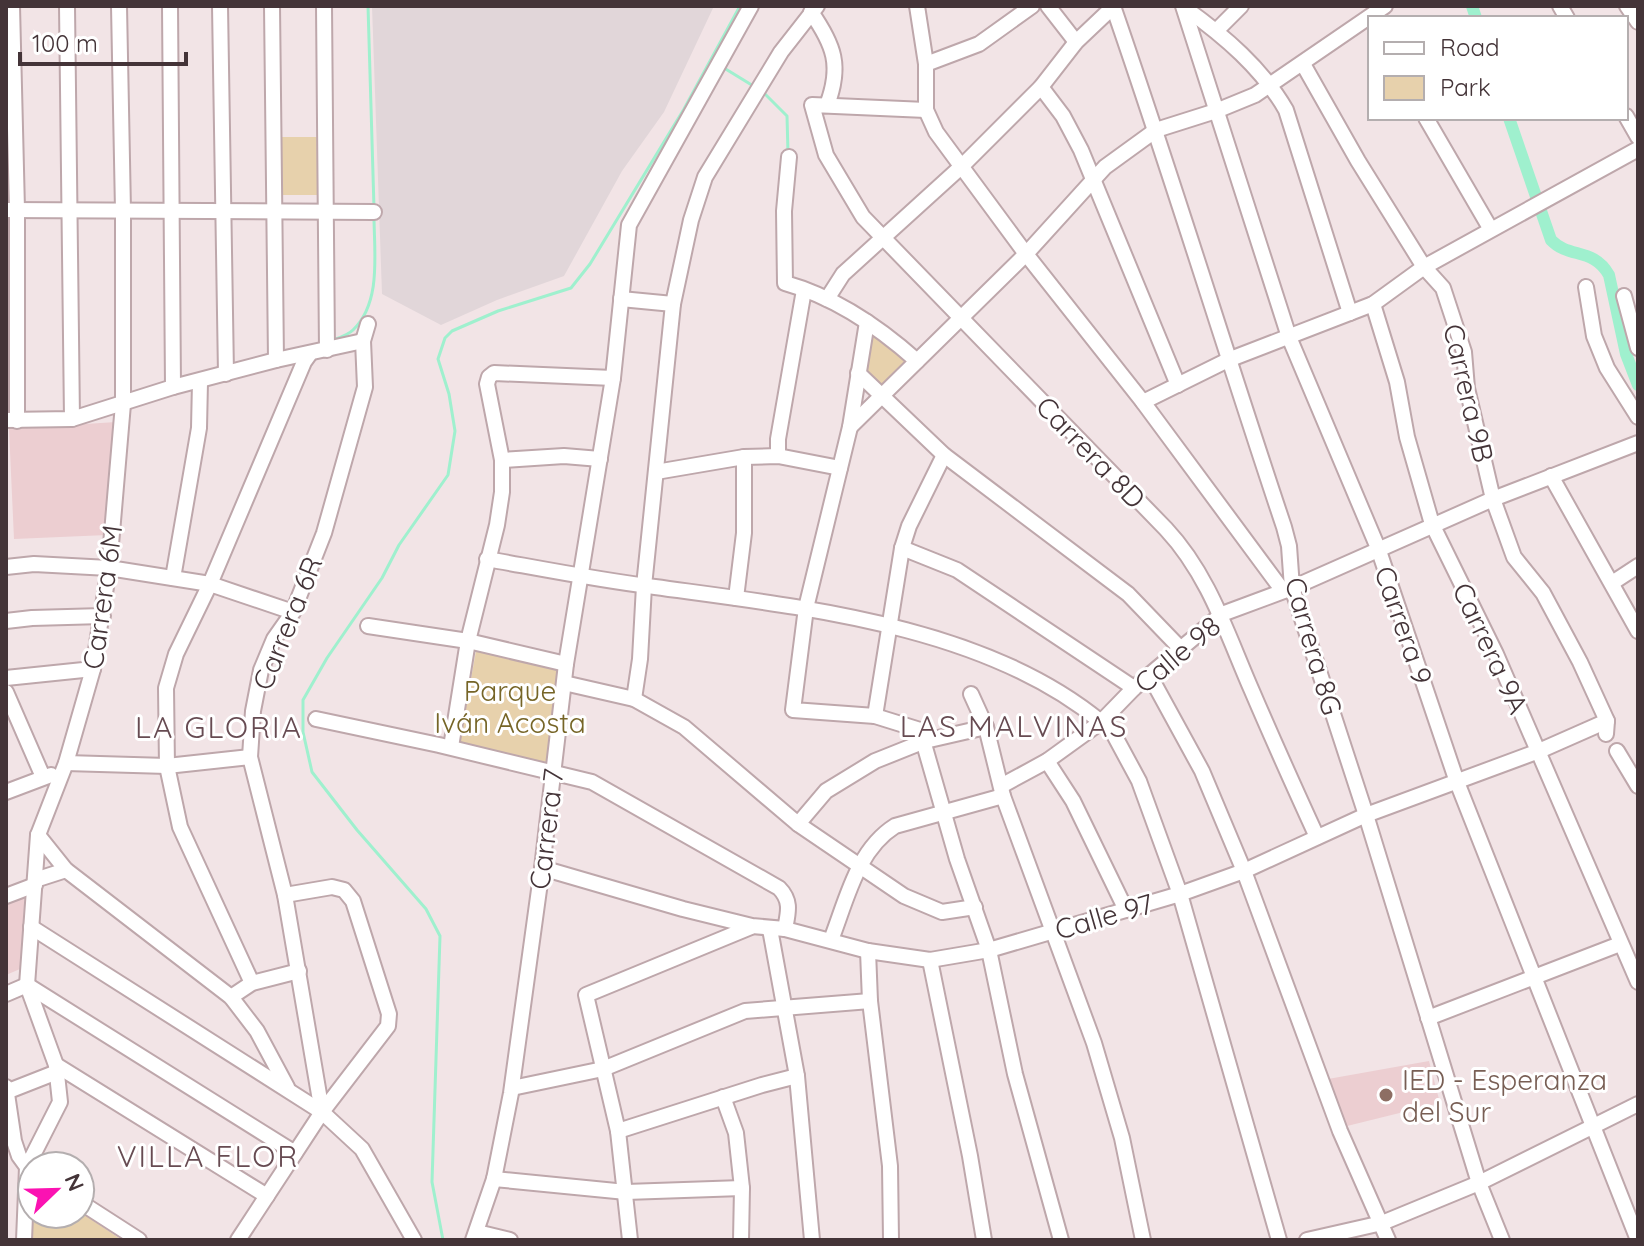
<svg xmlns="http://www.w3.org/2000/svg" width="1644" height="1246" viewBox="0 0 1644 1246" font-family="Quicksand,sans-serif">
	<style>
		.industrial { fill: #e1d6d9 }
		.education { fill: #ecced1 }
		.green { fill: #e7d1ac }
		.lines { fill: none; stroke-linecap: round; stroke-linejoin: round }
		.stream { stroke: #9ff0ce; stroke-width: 3 }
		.canal { stroke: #9ff0ce; stroke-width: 12 }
		.minor-casing { stroke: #bea7ab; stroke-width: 18 }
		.minor { stroke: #fff; stroke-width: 14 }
		.education-dot { fill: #8d6e63; stroke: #fff; stroke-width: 3 }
		.labels { text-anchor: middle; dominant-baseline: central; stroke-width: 6; stroke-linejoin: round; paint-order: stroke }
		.street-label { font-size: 28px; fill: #443438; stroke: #fff }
		.park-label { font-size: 28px; fill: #766527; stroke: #fff }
		.education-label { font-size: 28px; fill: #785e54; stroke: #fff; text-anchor: start }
		.neighbourhood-label { font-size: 30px; letter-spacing: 2px; fill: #674b52; stroke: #fff }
	</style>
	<rect width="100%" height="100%" fill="#f2e4e6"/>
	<polygon class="industrial" points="372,6 714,6 664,112 622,171 564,276 497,300 441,325 382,294"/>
	<g class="education">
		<polygon points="116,422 107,535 14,539 9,429"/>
		<polygon points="25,893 20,969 6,975 6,901"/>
		<polygon points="1429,1061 1440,1103 1343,1127 1328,1079"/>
	</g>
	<g class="green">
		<polygon points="281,137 319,137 319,195 282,195"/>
		<polygon points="873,330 909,360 880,388 862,372"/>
		<polygon points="476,651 560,668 546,762 459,745"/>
		<polygon points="80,1212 122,1240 29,1240 32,1214"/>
	</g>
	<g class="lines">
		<g class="stream">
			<polyline points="368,6 374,208"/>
			<polyline points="724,68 755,87"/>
			<polyline points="762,91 787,116 788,153"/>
			<path d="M 330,341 C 338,338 347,336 353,330 C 382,302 374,252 374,216"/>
			<polyline points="443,1240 432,1182 440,936 426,909 357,830 312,772 303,732 303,700 327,658 382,578 399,545 448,475 455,431 449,394 438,359 445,338 452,331 498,311 571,288 590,264 684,109 740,6"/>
		</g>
		<g class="canal">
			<polyline points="1472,6 1476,18"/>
			<path d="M 1509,118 L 1551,240 C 1569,259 1593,247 1609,275 L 1626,354 L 1638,385"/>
		</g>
		<defs>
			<g id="minor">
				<polyline points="12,6 17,210 17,421"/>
				<polyline points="67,6 72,419"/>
				<polyline points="170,6 173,387"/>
				<polyline points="220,6 226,374"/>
				<polyline points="272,6 276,360"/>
				<polyline points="324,6 327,350"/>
				<polyline points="917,6 926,64 926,110 936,132 1026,254 1143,402 1283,591"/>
				<polyline points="1048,6 1076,42"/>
				<path d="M 1113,6 C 1173,179 1226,354 1284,527 L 1289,546 L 1292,588 L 1366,815 L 1479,1183 L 1502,1240"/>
				<polyline points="1183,6 1289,337 1378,548 1457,782 1638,1240"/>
				<polyline points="1560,6 1567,18"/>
				<polyline points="1627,6 1638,22"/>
				<path d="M 1185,8 C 1224,36 1262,68 1286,110 L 1350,313"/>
				<path d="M 811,12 C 834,45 842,66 827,105"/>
				<polyline points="1217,30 1241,6"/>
				<polyline points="926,64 979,44 1032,6"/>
				<polyline points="1303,64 1358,161 1424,267 1443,288 1464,352 1467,388 1493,499 1514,557 1543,593 1580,662 1607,721 1606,734"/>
				<polyline points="1041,87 1063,116 1081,150 1178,385"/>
				<path d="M 926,110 L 812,105 L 826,155 L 863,217 L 1166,529 C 1209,575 1227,634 1252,691 C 1273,740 1295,789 1317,837"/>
				<polyline points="1626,116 1638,137"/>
				<polyline points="1426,118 1490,228"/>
				<path d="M 789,157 L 784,211 L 785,283 C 835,297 879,327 917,361"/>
				<polyline points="6,210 374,212"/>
				<polyline points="1586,287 1594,336 1607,368 1638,417"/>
				<polyline points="1624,296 1638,348"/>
				<polyline points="621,299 673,304"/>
				<polyline points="827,299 843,274 962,166 1041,87 1076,42 1114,6"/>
				<polyline points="1373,304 1397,382 1407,437 1432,524 1496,654 1638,982"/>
				<polyline points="867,322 850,427 806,608 793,710 875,716 920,730 957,859 989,950 1015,1074 1061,1240"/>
				<polyline points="858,373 944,455 1128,594 1181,649"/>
				<polyline points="1143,402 1228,360 1373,304 1424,267 1638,149"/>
				<polyline points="6,420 72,419 173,387 276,360 363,341"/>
				<polyline points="850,427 1026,254 1105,167 1156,130 1216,111 1255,95 1385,6"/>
				<polyline points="778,456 778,439 804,290"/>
				<polyline points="502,460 564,456 600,459"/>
				<polyline points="656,472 744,457 778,456 840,468"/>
				<polyline points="1551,476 1638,631"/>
				<polyline points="902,548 957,570 1134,688"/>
				<path d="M 487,559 C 543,569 598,580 655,587 C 800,607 984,625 1101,722"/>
				<polyline points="6,567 34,564 109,568 210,584 293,612"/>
				<polyline points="173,578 199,428 200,382"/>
				<polyline points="1612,583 1638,566"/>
				<polyline points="736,598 744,533 744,457"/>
				<polyline points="6,621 32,618 103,616"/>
				<polyline points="368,626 468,641 566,664"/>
				<polyline points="1150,676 1202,771 1244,871 1340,1131 1388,1240"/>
				<polyline points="6,678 93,669"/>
				<polyline points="564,683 634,699 684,727 798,824 904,896 942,912 975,907"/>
				<polyline points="6,692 43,777"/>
				<polyline points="971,694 986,727 1003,796 1094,1043 1122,1138 1143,1240"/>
				<polyline points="634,699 640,659 644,586 673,304 691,220 705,177 781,52 817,6"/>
				<polyline points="875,716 902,548 909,526 944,455"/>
				<polyline points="1105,718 1139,781 1180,894 1279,1240"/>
				<path d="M 316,719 L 439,745 L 592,782 L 779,888 C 792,901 788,913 785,929"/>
				<polyline points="451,747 468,641 497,525 502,492 502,460 487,384 489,377 494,373 613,378"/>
				<polyline points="1617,751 1638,786"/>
				<polyline points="1047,761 1073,801 1126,910"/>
				<polyline points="66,763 167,766 250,757"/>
				<polyline points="1001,786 1047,761 1101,722 1134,688 1222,614 1292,588 1493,499 1638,443"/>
				<polyline points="6,792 51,775"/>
				<polyline points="798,824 826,791 875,761 925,741 986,727"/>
				<polyline points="38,835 66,870 231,997 257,1031 287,1087"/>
				<polyline points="542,868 683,909 752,926 785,929 868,951 930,960 989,950 1180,894 1244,871 1366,815 1539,751 1607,721"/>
				<polyline points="35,880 66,870"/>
				<polyline points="6,896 35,885"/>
				<polyline points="31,927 322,1112 362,1149 414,1240"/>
				<polyline points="770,929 797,1076 812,1240"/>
				<path d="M 831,940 C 847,899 857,850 895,826 L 1003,796"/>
				<polyline points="868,951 870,1001 890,1166 891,1240"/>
				<polyline points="930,960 970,1156 984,1240"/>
				<polyline points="252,983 180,827 167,766 166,688 176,654 210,584 304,362 309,355"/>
				<polyline points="6,994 27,985 295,1153"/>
				<polyline points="231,997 252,983 299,971"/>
				<polyline points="1428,1018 1620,944"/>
				<polyline points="56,1065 267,1196"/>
				<polyline points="6,1087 14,1141 19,1156 27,1167 24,1240"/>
				<polyline points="512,1088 603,1069 745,1011 870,1001"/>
				<polyline points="6,1092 57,1072"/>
				<polyline points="723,1097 736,1133 742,1188 741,1240"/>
				<polyline points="322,1112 285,895 250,757 253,711 261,670 274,639 293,612 324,533 365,387 363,341 368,324"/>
				<polyline points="618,1131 762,1085 797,1076"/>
				<polyline points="32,1170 27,1167 60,1102 56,1065 27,985 38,835 66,763 93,669 109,568 123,404 123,211 119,6"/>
				<polyline points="494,1179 626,1192 742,1188"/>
				<polyline points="80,1202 139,1240"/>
				<polyline points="477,1232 510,1240"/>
				<polyline points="238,1240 322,1112 388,1026 389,1014 353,901 344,890 332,887 285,895"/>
				<polyline points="473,1240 494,1179 511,1093 542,868 566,664 613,378 629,225 751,6"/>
				<polyline points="630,1240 618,1131 586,995 751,927"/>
				<polyline points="1307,1240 1382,1223 1479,1183 1638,1104"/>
			</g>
		</defs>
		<use href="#minor" class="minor-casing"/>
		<use href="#minor" class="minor"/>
	</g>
	<circle class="education-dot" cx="1386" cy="1095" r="8"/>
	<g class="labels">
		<g class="street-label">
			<text transform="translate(1469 393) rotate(77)">Carrera 9B</text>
			<text transform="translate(1091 452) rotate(46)">Carrera 8D</text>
			<text transform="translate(102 597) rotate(-82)">Carrera 6M</text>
			<text transform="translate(287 623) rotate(-68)">Carrera 6R</text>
			<text transform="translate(1404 625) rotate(71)">Carrera 9</text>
			<text transform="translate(1314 646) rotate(74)">Carrera 8G</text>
			<text transform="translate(1491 648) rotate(65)">Carrera 9A</text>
			<text transform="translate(1177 654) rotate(-40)">Calle 98</text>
			<text transform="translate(546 829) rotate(-83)">Carrera 7</text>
			<text transform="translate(1104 916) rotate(-16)">Calle 97</text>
		</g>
		<g class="park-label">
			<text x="510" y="690">Parque<tspan x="510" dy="32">Iván Acosta</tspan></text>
		</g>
		<g class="education-label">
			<text x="1402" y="1079">IED - Esperanza<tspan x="1402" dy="32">del Sur</tspan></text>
		</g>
		<g class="neighbourhood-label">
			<text x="1014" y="726">LAS MALVINAS</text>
			<text x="219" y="727">LA GLORIA</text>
			<text x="208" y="1156">VILLA FLOR</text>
		</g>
	</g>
	<rect width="1644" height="1246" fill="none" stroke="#443438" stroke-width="16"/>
	<rect x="1368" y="16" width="260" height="104" fill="#ffffff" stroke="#b4aeaf" stroke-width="2"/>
	<rect x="1384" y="42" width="40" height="12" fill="#ffffff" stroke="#b4aeaf" stroke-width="2"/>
	<text x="1440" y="56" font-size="24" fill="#443438">Road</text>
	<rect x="1384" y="76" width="40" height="24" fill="#e7d1ac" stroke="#b4aeaf" stroke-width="2"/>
	<text x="1440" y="96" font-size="24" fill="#443438">Park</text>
	<g transform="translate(56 1190) rotate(67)"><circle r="38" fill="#ffffff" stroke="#b4aeaf" stroke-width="2"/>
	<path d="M0-6L14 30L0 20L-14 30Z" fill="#fb12b2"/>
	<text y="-12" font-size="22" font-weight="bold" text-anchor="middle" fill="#443438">N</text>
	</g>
	<path d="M20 52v12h166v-12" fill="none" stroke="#443438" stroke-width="4"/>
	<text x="32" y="52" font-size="24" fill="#443438" stroke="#ffffff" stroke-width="6" paint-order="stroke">100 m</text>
</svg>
